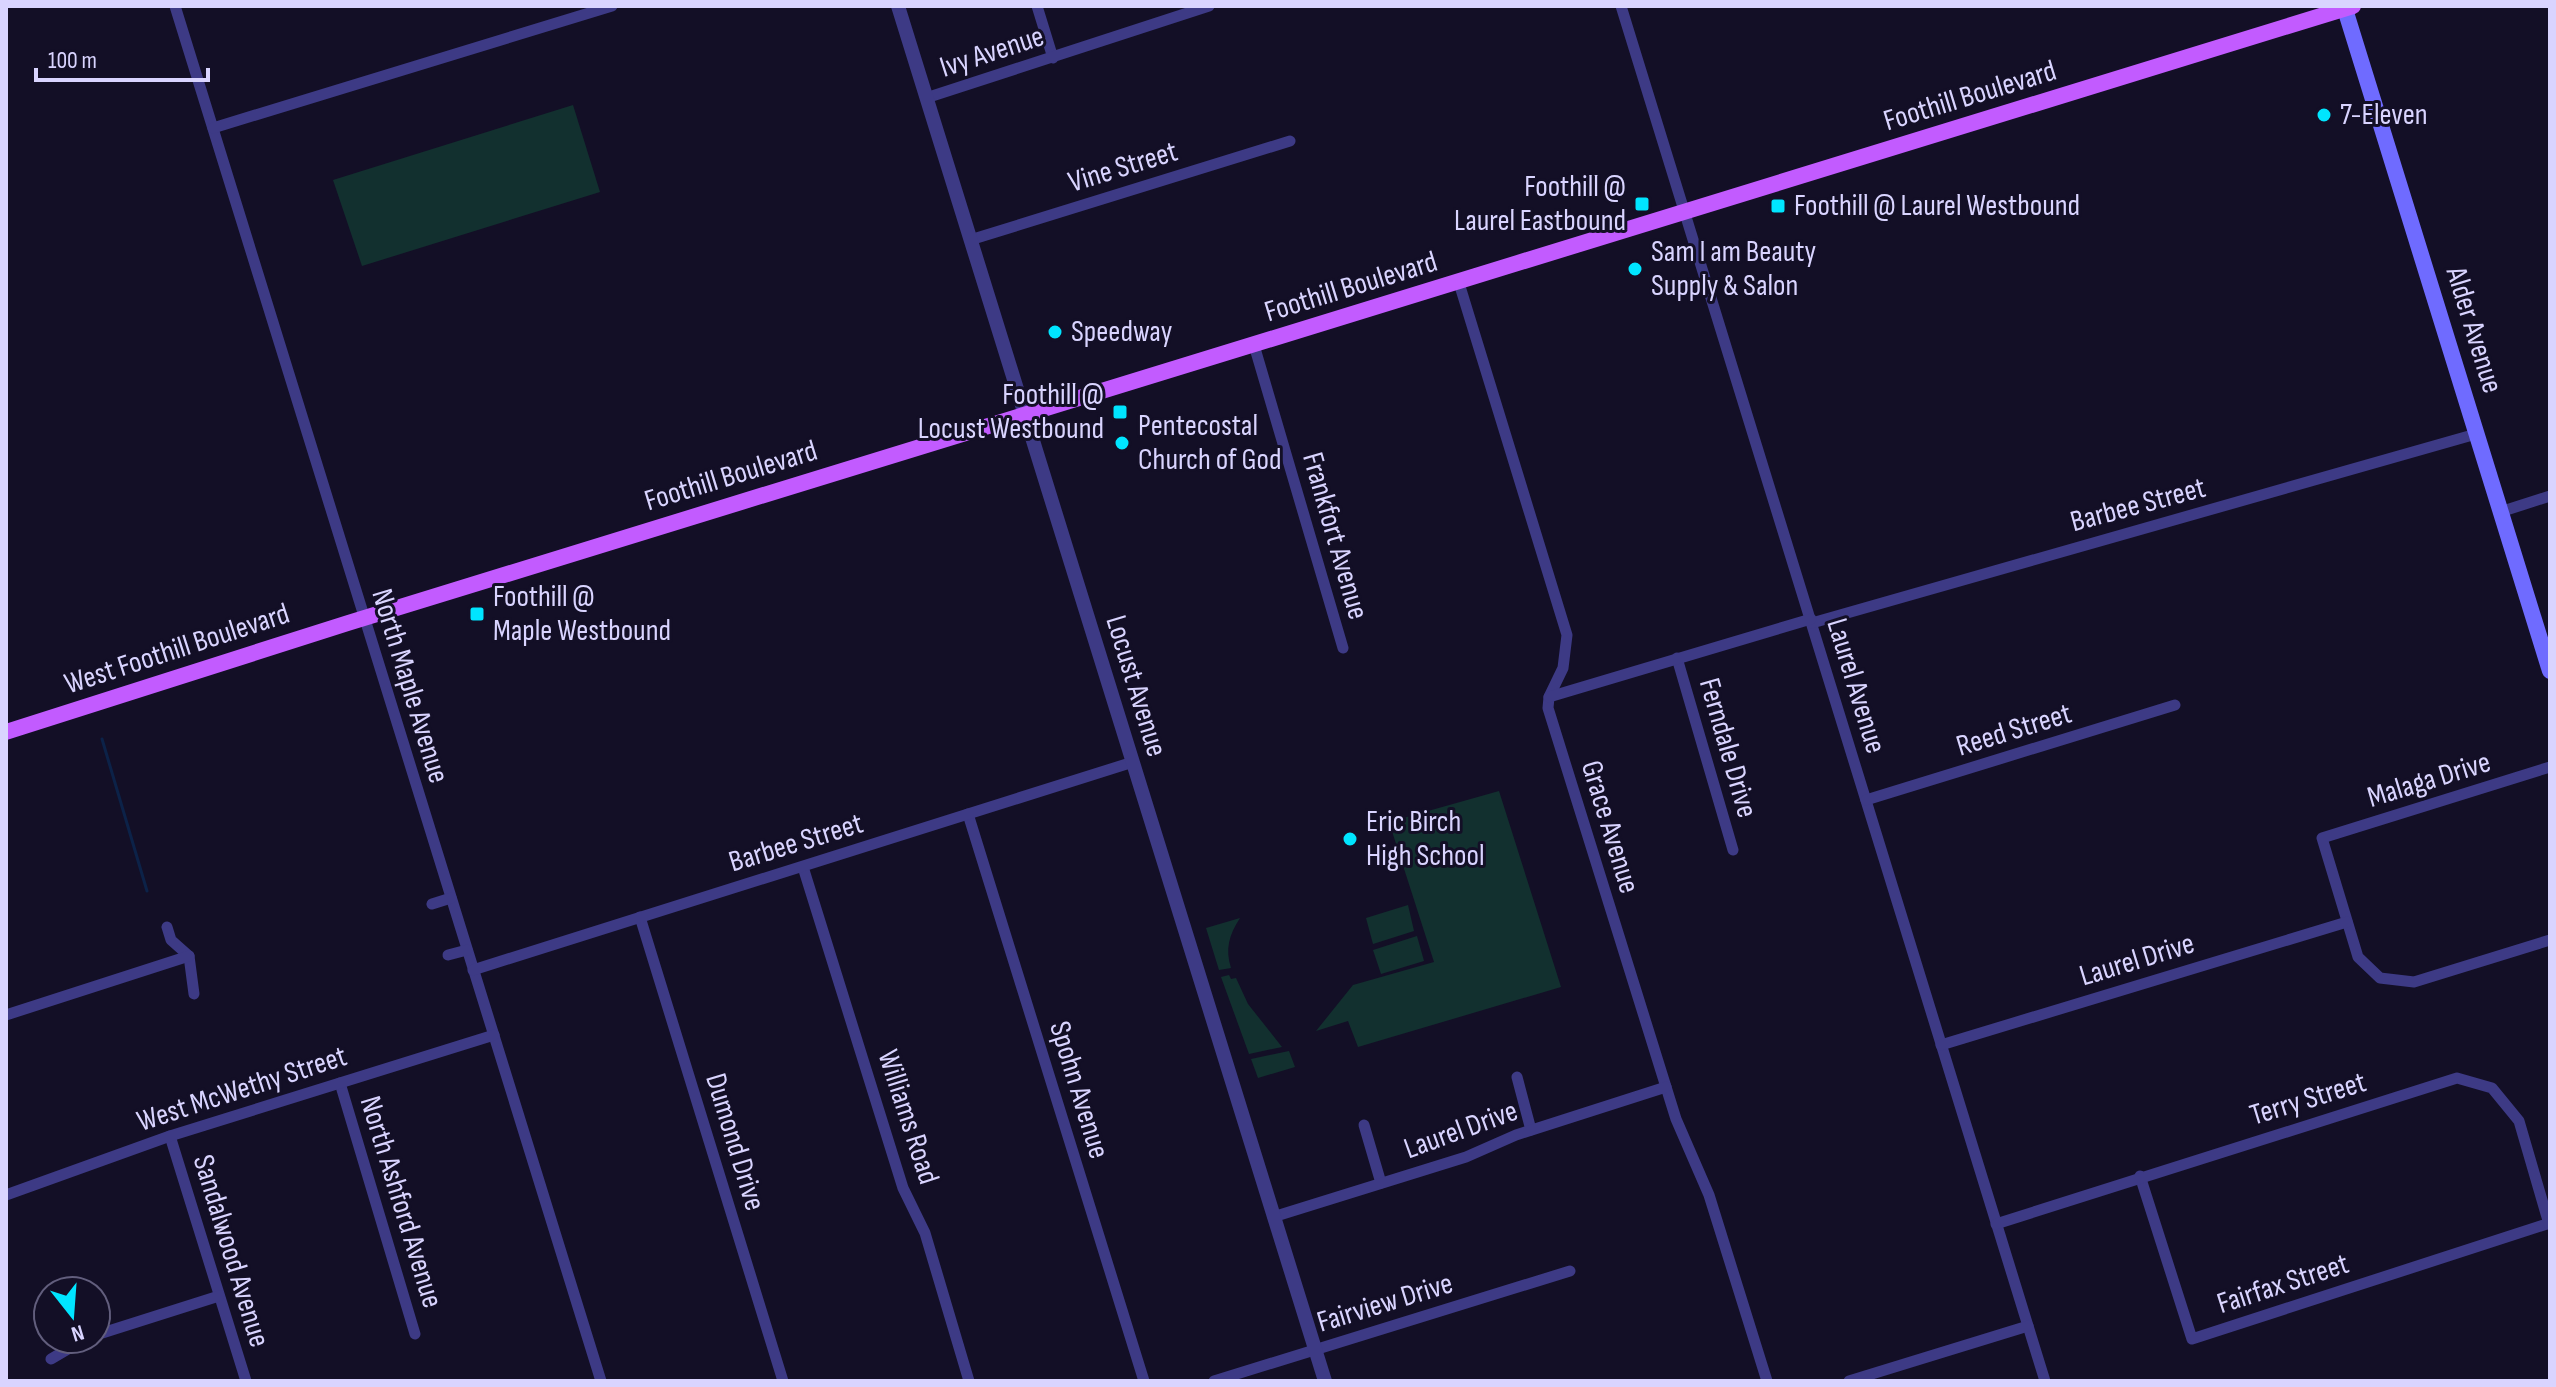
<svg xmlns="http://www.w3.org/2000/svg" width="2556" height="1387" viewBox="0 0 2556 1387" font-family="'Sofia Sans Condensed',sans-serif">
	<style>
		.green { fill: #12302f }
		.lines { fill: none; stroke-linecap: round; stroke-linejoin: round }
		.stream { stroke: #0c2248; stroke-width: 3 }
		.minor { stroke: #3d3a85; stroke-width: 11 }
		.tertiary { stroke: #3d3a85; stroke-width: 14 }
		.secondary { stroke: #6f6bff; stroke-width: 16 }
		.primary { stroke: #c25bff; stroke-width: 16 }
		.poi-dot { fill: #00e5ff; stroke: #130f26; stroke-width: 3 }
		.labels { text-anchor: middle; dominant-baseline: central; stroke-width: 6; stroke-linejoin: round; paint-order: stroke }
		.street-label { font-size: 30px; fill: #d9d4ff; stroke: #130f26 }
		.poi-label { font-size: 30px; fill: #d9d4ff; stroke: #130f26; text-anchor: start }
	</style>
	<rect width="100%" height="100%" fill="#130f26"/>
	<g class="green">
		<polygon points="573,105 600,192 362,266 333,180"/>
		<polygon points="1499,791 1561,987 1358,1047 1348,1021 1316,1031 1353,985 1434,962 1389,822"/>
		<polygon points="1408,905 1414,931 1373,944 1366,918"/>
		<path d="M 1240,918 C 1229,935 1225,949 1231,968 L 1219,970 L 1206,928 Z"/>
		<polygon points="1417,936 1424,961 1381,974 1373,950"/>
		<polygon points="1229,975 1231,979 1236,978 1248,1004 1282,1047 1249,1054 1221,977"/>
		<polygon points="1289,1051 1295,1067 1258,1078 1251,1059"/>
	</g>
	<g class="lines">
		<polyline class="stream" points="102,739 147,891"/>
		<g class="minor">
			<polyline points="175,6 601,1381"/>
			<polyline points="1037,6 1053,58"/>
			<polyline points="1621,6 2045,1381"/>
			<polyline points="926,98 1209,6"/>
			<polyline points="213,128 612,6"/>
			<polyline points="970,240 1290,141"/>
			<polyline points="1459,283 1567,635 1563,668 1549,697 1548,708 1676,1119 1709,1195 1767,1381"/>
			<polyline points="1254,345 1343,648"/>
			<polyline points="2500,512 2550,496"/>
			<polyline points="1812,623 2476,434"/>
			<polyline points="1677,658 1733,850"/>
			<polyline points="1549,697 1811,619"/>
			<polyline points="2550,767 2322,838 2358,957 2380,978 2414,982 2550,940"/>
			<polyline points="1866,800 2175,705"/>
			<polyline points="968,814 1144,1381"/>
			<polyline points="803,867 903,1188 925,1233 969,1381"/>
			<polyline points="432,904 451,898"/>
			<polyline points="640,917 783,1381"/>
			<polyline points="167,927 171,940 189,956 194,994"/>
			<polyline points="448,955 467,950"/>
			<polyline points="473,970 1133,762"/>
			<polyline points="6,1015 189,956"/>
			<polyline points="1941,1045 2347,922"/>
			<polyline points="1517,1077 1531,1130"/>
			<polyline points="340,1083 415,1334"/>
			<polyline points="1364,1125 1381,1183"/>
			<polyline points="170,1136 246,1381"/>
			<polyline points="2140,1176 2192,1339 2550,1223"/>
			<polyline points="6,1195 170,1136 494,1035"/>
			<polyline points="1273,1217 1466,1157 1516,1135 1666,1087"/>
			<polyline points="1996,1224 2457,1078 2492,1088 2519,1121 2549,1224"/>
			<polyline points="96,1335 219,1296"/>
			<polyline points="51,1359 85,1339"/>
			<polyline points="1214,1381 1570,1271"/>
			<polyline points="1849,1381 2028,1326"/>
		</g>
		<polyline class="tertiary" points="898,6 1325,1381"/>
		<polyline class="secondary" points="2344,6 2550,671"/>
		<polyline class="primary" points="6,732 348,623 2353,6"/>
	</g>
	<g class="poi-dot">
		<circle cx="2324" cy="115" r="8"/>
		<rect x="1634" y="196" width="16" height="16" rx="4"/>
		<rect x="1770" y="198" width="16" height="16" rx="4"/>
		<circle cx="1635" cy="269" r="8"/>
		<circle cx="1055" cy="332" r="8"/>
		<rect x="1112" y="404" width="16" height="16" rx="4"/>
		<circle cx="1122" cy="443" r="8"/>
		<rect x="469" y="606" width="16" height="16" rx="4"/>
		<circle cx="1350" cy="839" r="8"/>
	</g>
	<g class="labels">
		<g class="street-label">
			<text transform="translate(992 52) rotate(-18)">Ivy Avenue</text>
			<text transform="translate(1970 96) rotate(-17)">Foothill Boulevard</text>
			<text transform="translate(1123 167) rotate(-17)">Vine Street</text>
			<text transform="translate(1351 287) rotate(-17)">Foothill Boulevard</text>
			<text transform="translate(2474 330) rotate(73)">Alder Avenue</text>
			<text transform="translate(731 476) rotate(-17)">Foothill Boulevard</text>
			<text transform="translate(2138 505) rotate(-15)">Barbee Street</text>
			<text transform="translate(1335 536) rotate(74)">Frankfort Avenue</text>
			<text transform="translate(177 649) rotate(-18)">West Foothill Boulevard</text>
			<text transform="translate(410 686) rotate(73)">North Maple Avenue</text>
			<text transform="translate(1136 686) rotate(73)">Locust Avenue</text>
			<text transform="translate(1856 686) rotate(73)">Laurel Avenue</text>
			<text transform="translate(2014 730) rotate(-17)">Reed Street</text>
			<text transform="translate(1728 748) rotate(74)">Ferndale Drive</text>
			<text transform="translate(2429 780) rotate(-17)">Malaga Drive</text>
			<text transform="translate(1610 827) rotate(73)">Grace Avenue</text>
			<text transform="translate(796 843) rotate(-17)">Barbee Street</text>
			<text transform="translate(2137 960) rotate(-17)">Laurel Drive</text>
			<text transform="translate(242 1089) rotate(-18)">West McWethy Street</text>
			<text transform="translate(1079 1090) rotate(73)">Spohn Avenue</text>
			<text transform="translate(2308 1099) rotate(-17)">Terry Street</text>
			<text transform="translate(908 1117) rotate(72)">Williams Road</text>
			<text transform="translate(1461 1130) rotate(-20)">Laurel Drive</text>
			<text transform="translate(735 1142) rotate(73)">Dumond Drive</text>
			<text transform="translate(401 1202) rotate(73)">North Ashford Avenue</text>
			<text transform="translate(231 1251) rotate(73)">Sandalwood Avenue</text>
			<text transform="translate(2283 1284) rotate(-18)">Fairfax Street</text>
			<text transform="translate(1385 1303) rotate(-17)">Fairview Drive</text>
		</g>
		<g class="poi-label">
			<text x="2340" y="115">7-Eleven</text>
			<text x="1626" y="187" text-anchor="end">Foothill @<tspan x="1626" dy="34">Laurel Eastbound</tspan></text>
			<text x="1794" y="206">Foothill @ Laurel Westbound</text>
			<text x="1651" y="252">Sam I am Beauty<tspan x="1651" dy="34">Supply &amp; Salon</tspan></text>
			<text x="1071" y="332">Speedway</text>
			<text x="1104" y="395" text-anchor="end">Foothill @<tspan x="1104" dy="34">Locust Westbound</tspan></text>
			<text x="1138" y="426">Pentecostal<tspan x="1138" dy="34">Church of God</tspan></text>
			<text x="493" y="597">Foothill @<tspan x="493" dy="34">Maple Westbound</tspan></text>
			<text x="1366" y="822">Eric Birch<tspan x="1366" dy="34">High School</tspan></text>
		</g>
	</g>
	<rect width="2556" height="1387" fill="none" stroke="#d9d4ff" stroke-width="16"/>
	<g transform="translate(72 1315) rotate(163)"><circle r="38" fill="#130f26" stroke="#625e7d" stroke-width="2"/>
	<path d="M0-6L14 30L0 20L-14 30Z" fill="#00e5ff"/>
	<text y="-12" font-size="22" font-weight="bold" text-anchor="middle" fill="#d9d4ff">N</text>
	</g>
	<path d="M36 68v12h172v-12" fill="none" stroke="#d9d4ff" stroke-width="4"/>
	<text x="48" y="68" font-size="24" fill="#d9d4ff" stroke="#130f26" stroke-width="6" paint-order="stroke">100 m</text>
</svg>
